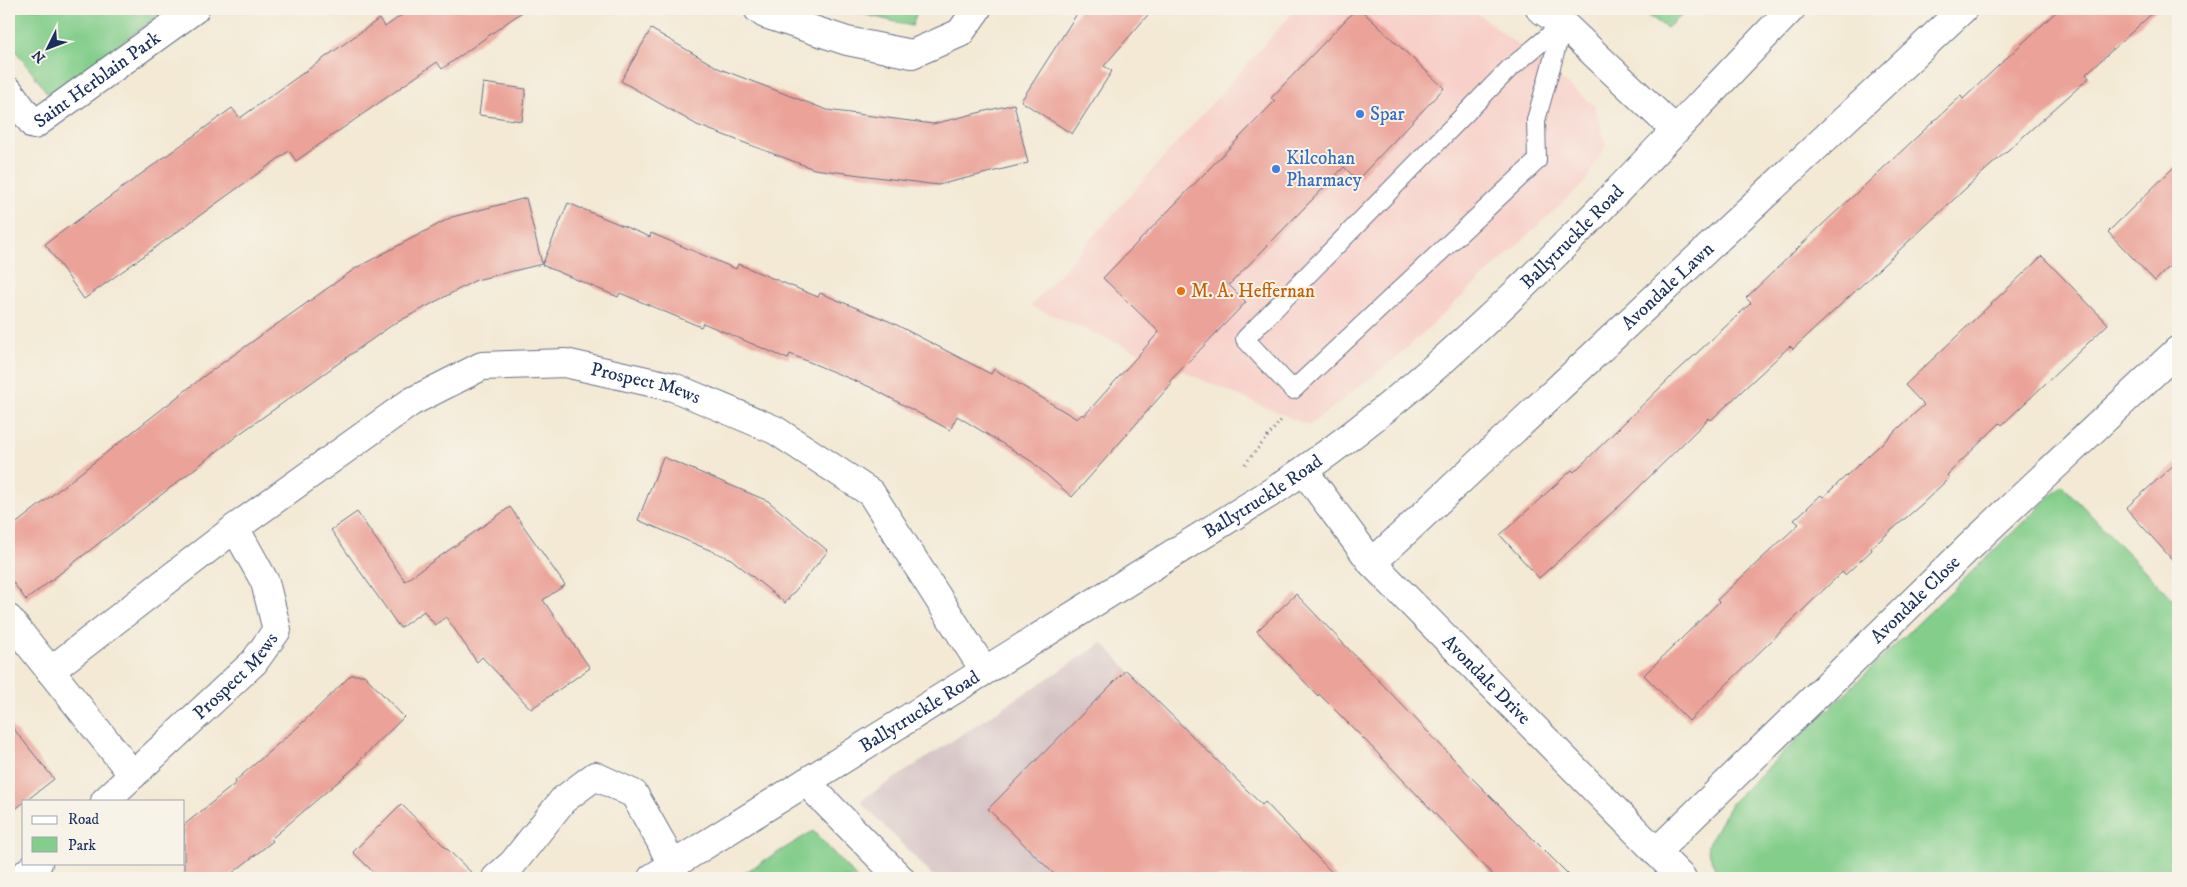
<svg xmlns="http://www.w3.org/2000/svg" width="2187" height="887" viewBox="0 0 2187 887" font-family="'IM FELL DW Pica',serif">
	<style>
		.built { fill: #f7d0c9 }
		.industrial { fill: #d2bec1 }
		.green { fill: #83ce8b; stroke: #4f7e74 }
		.building { fill: #eba298 }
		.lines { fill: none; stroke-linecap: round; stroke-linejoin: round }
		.service-casing { stroke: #677087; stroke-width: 20 }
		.minor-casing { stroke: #677087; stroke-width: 30 }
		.tertiary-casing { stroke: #677087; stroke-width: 30 }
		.path { stroke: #677087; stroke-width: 3; stroke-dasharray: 1 4; stroke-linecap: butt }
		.service { stroke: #fff; stroke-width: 18 }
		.minor { stroke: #fff; stroke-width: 28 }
		.tertiary { stroke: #fff; stroke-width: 28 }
		.shop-dot { fill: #3f7fe0; stroke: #f7f3e8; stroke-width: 2 }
		.food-dot { fill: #e8710a; stroke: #f7f3e8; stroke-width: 2 }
		.labels { text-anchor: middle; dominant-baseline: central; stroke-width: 4; stroke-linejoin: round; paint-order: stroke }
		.street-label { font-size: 19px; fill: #1b2f5e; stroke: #f7f3e8 }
		.shop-label { font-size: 19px; fill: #366cbe; stroke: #f7f3e8; text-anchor: start }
		.food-label { font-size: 19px; fill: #c56008; stroke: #f7f3e8; text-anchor: start }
	</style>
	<rect width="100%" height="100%" fill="#f7f3e8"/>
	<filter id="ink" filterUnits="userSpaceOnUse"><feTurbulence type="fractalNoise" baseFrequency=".02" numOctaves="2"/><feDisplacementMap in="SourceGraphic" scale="10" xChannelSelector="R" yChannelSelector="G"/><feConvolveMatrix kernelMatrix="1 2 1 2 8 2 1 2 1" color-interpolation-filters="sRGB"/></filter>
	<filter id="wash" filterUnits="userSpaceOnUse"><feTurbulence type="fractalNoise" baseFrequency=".0096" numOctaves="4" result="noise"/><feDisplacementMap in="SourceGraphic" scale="20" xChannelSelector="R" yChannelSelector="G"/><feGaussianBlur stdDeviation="1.12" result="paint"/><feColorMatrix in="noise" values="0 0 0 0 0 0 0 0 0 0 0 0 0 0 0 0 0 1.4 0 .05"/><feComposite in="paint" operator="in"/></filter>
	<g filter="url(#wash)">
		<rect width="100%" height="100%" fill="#f3e9d4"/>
		<polygon class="built" points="1296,9 1472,9 1595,106 1606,145 1586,181 1397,357 1309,426 1031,306"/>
		<polygon class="industrial" points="1102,643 1334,878 935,878 860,801"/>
		<g class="green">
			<polygon points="9,9 168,9 49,95 9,42"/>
			<polygon points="843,9 918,9 912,26"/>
			<polygon points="1639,9 1688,9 1667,28"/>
			<polygon points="2062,485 2178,605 2178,878 1718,878 1707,846 1732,802"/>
			<polygon points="813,831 857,878 736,878"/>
		</g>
		<g id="blocks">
			<g class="building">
				<polygon points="410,9 526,9 442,69 437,62 296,161 289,151 84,299 45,244 232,108 240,118 379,19 385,27"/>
				<polygon points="1080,9 1153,9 1104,66 1112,71 1072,134 1021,101"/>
				<polygon points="1356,9 1360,9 1444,88 1357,180 1344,167 1229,285 1246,302 1170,381 1172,383 1072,497 1031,461 957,416 950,430 870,387 790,354 788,359 703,323 701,327 620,293 618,297 542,265 568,203 650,237 651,233 736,269 738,264 818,297 820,293 891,322 991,374 994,369 1077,419 1082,414 1084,416 1159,332 1103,278 1275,101 1271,98"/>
				<polygon points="2059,9 2157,9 2086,74 2089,78 1980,175 1793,349 1790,346 1711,420 1709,418 1626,500 1539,578 1500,535 1572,470 1574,472 1671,377 1751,303 1746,298 1823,224 1961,96 1963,99"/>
				<polygon points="651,29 720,69 827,110 933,124 1014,104 1028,163 938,185 814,169 697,125 621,81"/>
				<polygon points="483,83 526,89 522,121 479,115"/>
				<polygon points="2178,163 2178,258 2155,281 2108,232"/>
				<polygon points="526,198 542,264 476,280 392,325 238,435 26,600 9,577 9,529 204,376 356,268 452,217"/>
				<polygon points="2042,256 2108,324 2002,425 2000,423 1947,475 1949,478 1922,504 1871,548 1872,550 1845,575 1842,572 1689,721 1644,675 1719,602 1717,600 1799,524 1794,520 1821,495 1823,497 1924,405 1905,385"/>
				<polygon points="663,457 768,501 828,551 785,603 731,559 638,520"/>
				<polygon points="2178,461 2178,566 2126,508"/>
				<polygon points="510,507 565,585 543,600 590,668 531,709 482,657 477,662 446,617 435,625 424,611 400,628 331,530 357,512 405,581"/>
				<polygon points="1296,594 1473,779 1572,878 1496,878 1365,740 1319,694 1318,696 1257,631"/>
				<polygon points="1126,670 1262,805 1265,802 1337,878 1058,878 988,809"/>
				<polygon points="351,675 364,675 404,717 358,762 360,763 271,839 273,841 226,878 184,878 184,825 236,783 235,781 299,726"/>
				<polygon points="9,723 54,779 9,814"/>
				<polygon points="401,804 477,878 379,878 353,852"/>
			</g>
		</g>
	</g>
	<g filter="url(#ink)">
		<use href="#blocks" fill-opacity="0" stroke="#677087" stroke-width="1"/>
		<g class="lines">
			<defs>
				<polygon id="service" points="1563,24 1536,120 1537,161 1293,390 1245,339 1508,70"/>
				<g id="minor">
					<polyline points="758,9 765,14 847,41 912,54 960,33 977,9"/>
					<polyline points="1540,9 1563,24 1675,130"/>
					<path id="s1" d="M 9,91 L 34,125 L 195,9"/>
					<path id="s2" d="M 1304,471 L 1372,563 L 1682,878"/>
					<path id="s3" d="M 1372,563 L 1963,9"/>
					<polyline points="9,619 133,775"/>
					<path id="s4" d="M 50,671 L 235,528 L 411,402 L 482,366 L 565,363 L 673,387 L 775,430 L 871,493 L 984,670"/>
					<polyline points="806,782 900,878"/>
					<path id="s5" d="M 105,801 L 254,662 L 277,630 L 265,582 L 235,528"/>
					<path id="s6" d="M 1656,852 L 1970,546 L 2178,350"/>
					<polyline points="21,878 38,863"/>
					<polyline points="496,878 513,863 563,800 595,776 634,794 661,842 672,866"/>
				</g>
				<g id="tertiary">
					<path id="s7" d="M 652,878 L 1275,490 C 1473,359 1628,177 1791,9"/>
				</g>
			</defs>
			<use href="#service" class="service-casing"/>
			<use href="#minor" class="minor-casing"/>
			<use href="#tertiary" class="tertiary-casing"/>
			<polyline class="path" points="1245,464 1282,419"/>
			<use href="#service" class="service"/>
			<use href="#minor" class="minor"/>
			<use href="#tertiary" class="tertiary"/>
		</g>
	</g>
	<g class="shop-dot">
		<circle cx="1360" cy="114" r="5"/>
		<circle cx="1276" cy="169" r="5"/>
	</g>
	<circle class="food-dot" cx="1181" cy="291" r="5"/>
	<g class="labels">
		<g class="street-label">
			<text stroke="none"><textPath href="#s1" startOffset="120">Saint Herblain Park</textPath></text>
			<text stroke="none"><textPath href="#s7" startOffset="1125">Ballytruckle Road</textPath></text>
			<text stroke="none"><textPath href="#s3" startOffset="405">Avondale Lawn</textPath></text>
			<text stroke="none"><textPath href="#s4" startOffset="696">Prospect Mews</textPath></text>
			<text stroke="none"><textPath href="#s7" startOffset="720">Ballytruckle Road</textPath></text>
			<text stroke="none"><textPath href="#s6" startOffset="362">Avondale Close</textPath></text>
			<text stroke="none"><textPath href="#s5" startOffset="181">Prospect Mews</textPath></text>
			<text stroke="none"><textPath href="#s2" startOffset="278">Avondale Drive</textPath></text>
			<text stroke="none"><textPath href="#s7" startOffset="315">Ballytruckle Road</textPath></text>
		</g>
		<g class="shop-label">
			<text x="1370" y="114">Spar</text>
			<text x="1286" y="158">Kilcohan<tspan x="1286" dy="22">Pharmacy</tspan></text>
		</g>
		<g class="food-label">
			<text x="1191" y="291">M. A. Heffernan</text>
		</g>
	</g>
	<rect width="2187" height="887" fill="none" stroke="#f7f3e8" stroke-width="30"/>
	<rect x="22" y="800" width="162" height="65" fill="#f7f3e8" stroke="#9fa5b1"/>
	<rect x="32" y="816" width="25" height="8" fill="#ffffff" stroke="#9fa5b1"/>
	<text x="68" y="824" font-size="15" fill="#1b2f5e">Road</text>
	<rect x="32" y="837" width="25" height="15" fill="#83ce8b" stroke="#9fa5b1"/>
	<text x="68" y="850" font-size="15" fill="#1b2f5e">Park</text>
	<g transform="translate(48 48) rotate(228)" stroke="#f7f3e8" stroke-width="4" paint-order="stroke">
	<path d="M0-4L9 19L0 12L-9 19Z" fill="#1b2f5e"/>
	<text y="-8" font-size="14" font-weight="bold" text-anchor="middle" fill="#1b2f5e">N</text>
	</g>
</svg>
